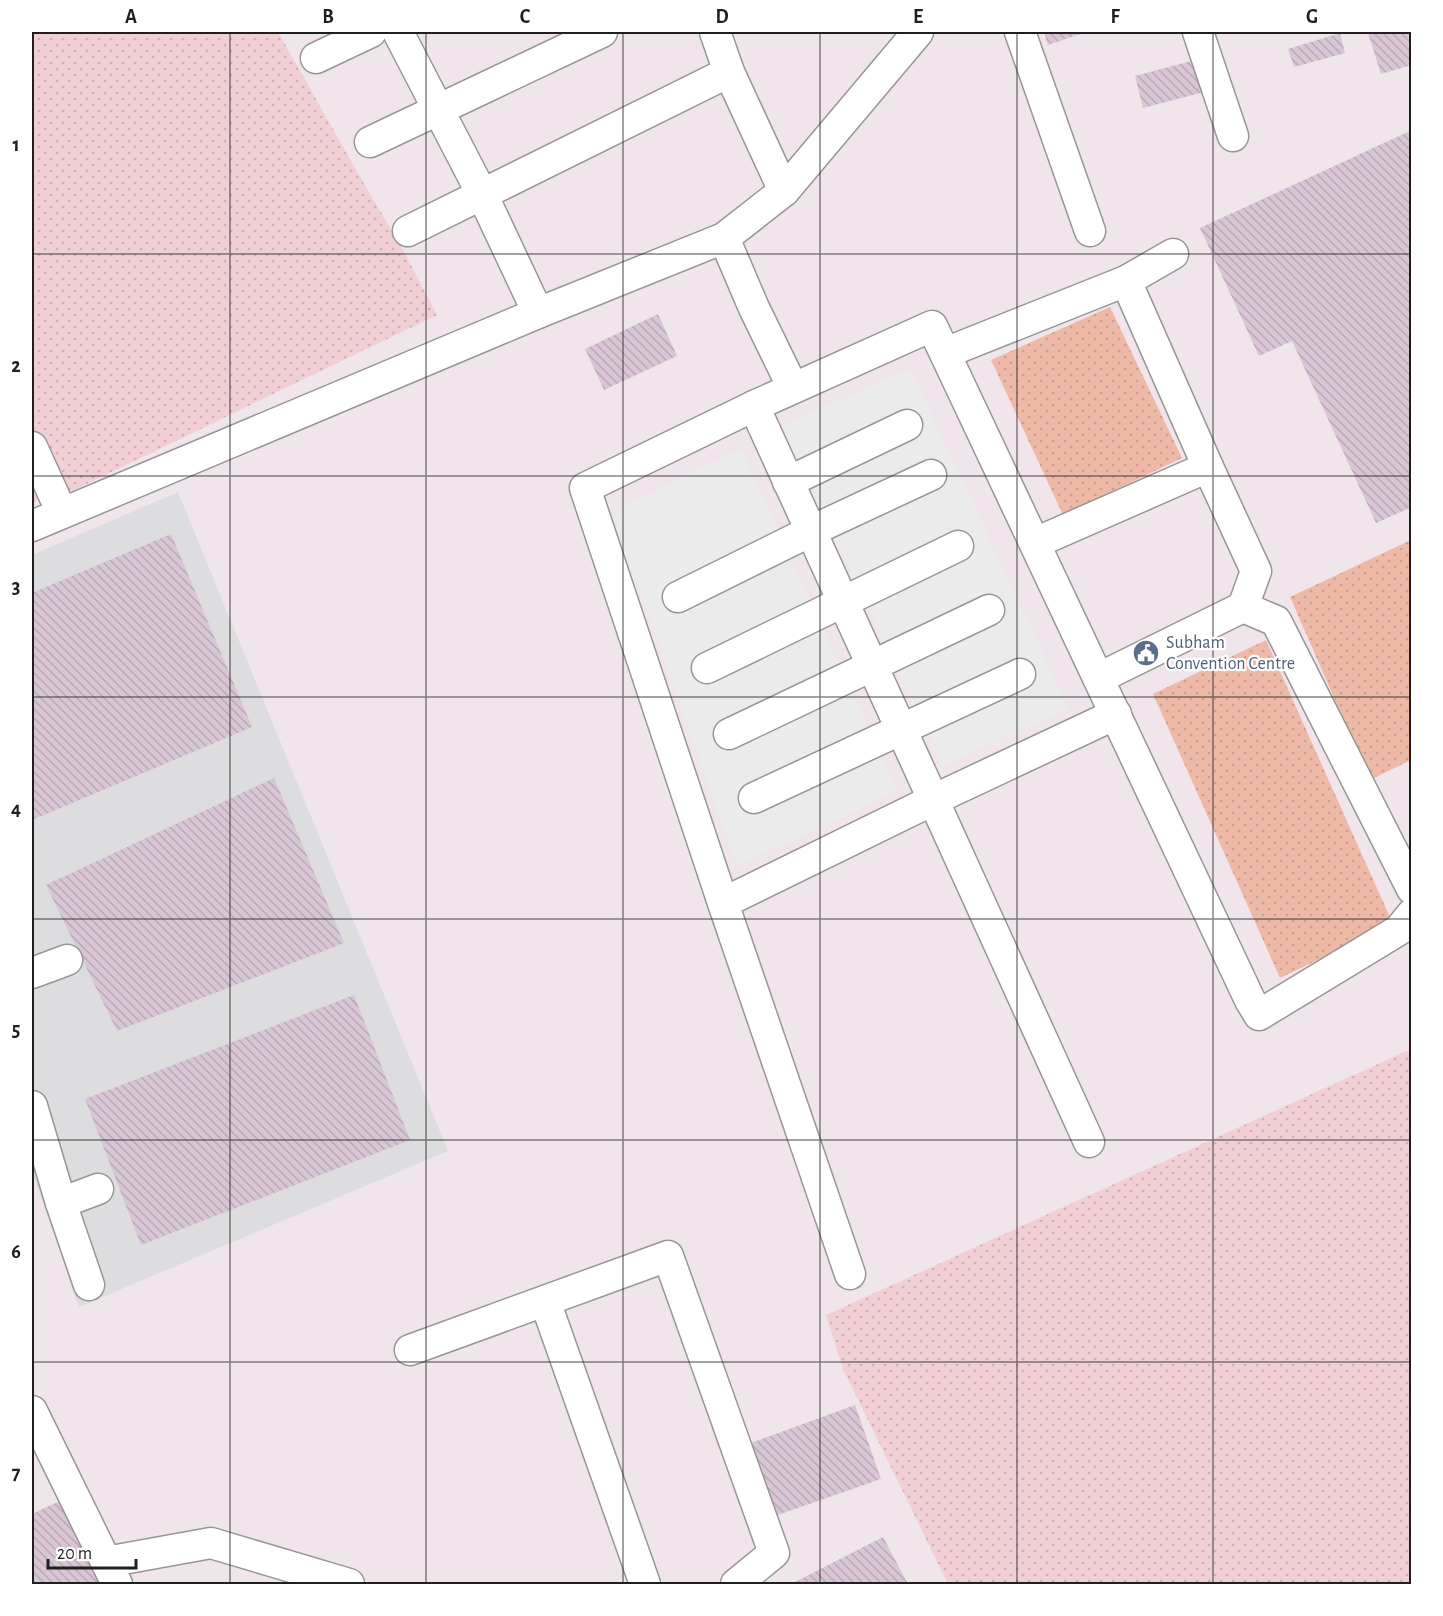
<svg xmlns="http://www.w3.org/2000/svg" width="1443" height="1616" viewBox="0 0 1443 1616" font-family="'Alegreya Sans',sans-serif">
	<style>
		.residential { fill: #dddcde }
		.farmland { fill: url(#farmland-dots) }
		.grass { fill: url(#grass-dots) }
		.parking { fill: #ebebeb }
		.building { fill: url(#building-back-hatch) }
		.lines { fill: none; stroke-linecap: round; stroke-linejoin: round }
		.minor-casing { stroke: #969696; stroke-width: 33 }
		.minor { stroke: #fff; stroke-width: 30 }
		.grid { fill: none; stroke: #1f1f1f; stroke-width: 1.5; stroke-opacity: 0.55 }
		.labels { text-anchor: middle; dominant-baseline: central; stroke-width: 4.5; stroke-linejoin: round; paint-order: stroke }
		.service-label { font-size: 18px; fill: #4e5e75; stroke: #fff; text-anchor: start }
		.neatline { fill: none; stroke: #1f1f1f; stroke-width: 2 }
		.grid-label { font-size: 20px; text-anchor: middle; font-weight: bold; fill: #1f1f1f }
	</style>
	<defs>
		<pattern id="farmland-dots" width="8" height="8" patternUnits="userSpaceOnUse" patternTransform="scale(1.5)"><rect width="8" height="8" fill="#f1cfd5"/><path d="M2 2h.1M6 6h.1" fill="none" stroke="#ceb1b6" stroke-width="1.8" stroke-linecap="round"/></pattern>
		<pattern id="grass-dots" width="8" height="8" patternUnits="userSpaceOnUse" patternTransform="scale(1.5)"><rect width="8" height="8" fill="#efb9a7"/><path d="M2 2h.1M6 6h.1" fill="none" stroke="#cc9f8f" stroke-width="1.8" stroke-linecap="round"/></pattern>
		<pattern id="building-back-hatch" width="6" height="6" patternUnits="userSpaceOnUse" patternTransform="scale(1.5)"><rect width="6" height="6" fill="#d8c5d5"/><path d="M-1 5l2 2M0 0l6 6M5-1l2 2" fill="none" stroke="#b9a9b6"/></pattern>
	</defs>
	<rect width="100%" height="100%" fill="#f1e5ec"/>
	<polygon class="residential" points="178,492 448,1151 79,1307 32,1171 32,555"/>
	<g class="farmland">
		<polygon points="32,32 278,32 363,182 402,248 437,315 72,491 60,484 42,492 34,503 32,497"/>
		<polygon points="1411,1049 1411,1584 948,1584 843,1369 826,1315"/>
	</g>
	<g class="grass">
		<polygon points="1110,307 1182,458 1063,515 991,360"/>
		<polygon points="1411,540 1411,760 1370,780 1290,597"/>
		<polygon points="1266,640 1393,924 1280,978 1153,694"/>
	</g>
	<g class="parking">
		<polygon points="910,369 1068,708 943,767 783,426"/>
		<polygon points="741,449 897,791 737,866 612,513"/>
	</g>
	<g class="building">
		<polygon points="1044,32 1086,32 1048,45"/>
		<polygon points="1371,32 1412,32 1412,65 1381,74 1368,33"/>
		<polygon points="1340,33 1345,53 1294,67 1288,49"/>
		<polygon points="1195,60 1204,92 1143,108 1135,76"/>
		<polygon points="1412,130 1412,507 1376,523 1292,341 1259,356 1200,228"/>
		<polygon points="658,314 677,356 604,390 585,349"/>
		<polygon points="171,534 252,727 32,820 32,593"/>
		<polygon points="274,778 344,943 117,1031 46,885"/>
		<polygon points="354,995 410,1140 141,1245 85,1099"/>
		<polygon points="855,1405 881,1479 772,1517 748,1444"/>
		<polygon points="62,1500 102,1584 32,1584 32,1514"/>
		<polygon points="883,1537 908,1584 791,1584"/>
	</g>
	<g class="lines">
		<defs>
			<g id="minor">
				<polyline points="398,32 482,194 538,313"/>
				<polyline points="715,32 729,72 784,191"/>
				<polyline points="1020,32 1090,231"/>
				<polyline points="1198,32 1233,136"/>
				<polyline points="316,58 371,32"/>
				<polyline points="370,142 602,32"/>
				<polyline points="408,231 729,72"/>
				<polyline points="724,238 754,308 793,388"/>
				<polyline points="945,353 1126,281 1173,254"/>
				<polyline points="754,406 585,488 723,903 850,1274"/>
				<polyline points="32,447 62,513"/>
				<polyline points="788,482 907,425"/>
				<polyline points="32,526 538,313 724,238 784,191 918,32"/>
				<polyline points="1035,543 1208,467"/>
				<polyline points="678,597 811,531 931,475"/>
				<polyline points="1243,607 1276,621 1412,889"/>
				<polyline points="707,668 958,546"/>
				<polyline points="1099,678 1243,607 1256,571 1208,467 1126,281"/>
				<polyline points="729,734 989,610"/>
				<polyline points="754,798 1020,674"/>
				<polyline points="723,903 933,800 1116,714"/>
				<polyline points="32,973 67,960"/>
				<polyline points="32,1106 61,1203 89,1285"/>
				<polyline points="1089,1142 754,406 932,326 1250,1000 1259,1015 1399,930 1412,914"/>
				<polyline points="61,1203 98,1189"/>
				<polyline points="545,1301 645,1584"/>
				<polyline points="410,1350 668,1256 774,1553 736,1584"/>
				<polyline points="32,1411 117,1584"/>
				<polyline points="106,1562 211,1543 349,1584"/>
			</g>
		</defs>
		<use href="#minor" class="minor-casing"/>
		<use href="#minor" class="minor"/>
	</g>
	<path class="grid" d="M 230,32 L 230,1584M 426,32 L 426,1584M 623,32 L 623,1584M 820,32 L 820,1584M 1017,32 L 1017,1584M 1213,32 L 1213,1584M 32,254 L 1412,254M 32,476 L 1412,476M 32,697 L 1412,697M 32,919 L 1412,919M 32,1140 L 1412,1140M 32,1362 L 1412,1362"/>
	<defs>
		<symbol id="civic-disc" viewBox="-11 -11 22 22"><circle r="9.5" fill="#5c6f8a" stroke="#fff"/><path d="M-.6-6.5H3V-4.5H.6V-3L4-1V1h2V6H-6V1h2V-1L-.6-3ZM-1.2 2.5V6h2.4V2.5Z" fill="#fff"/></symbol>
	</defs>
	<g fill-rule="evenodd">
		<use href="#civic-disc" x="1131" y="638" width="30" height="30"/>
	</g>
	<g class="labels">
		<g class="service-label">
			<text x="1166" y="643">Subham<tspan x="1166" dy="21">Convention Centre</tspan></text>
		</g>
	</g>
	<rect width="1443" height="1616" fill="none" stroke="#ffffff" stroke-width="66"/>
	<path d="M48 1559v9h88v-9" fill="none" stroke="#1f1f1f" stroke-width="3"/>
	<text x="57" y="1559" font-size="18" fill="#1f1f1f" stroke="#ffffff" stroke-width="4.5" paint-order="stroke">20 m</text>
	<rect x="33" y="33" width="1377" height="1550" class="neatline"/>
	<g class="grid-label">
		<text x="131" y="23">A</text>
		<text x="328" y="23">B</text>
		<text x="525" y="23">C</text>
		<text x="722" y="23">D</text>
		<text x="918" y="23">E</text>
		<text x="1115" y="23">F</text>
		<text x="1312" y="23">G</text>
		<text x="16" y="151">1</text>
		<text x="16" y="372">2</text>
		<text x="16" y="593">3</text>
		<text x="16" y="815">4</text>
		<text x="16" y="1036">5</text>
		<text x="16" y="1258">6</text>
		<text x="16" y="1479">7</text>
	</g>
</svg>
